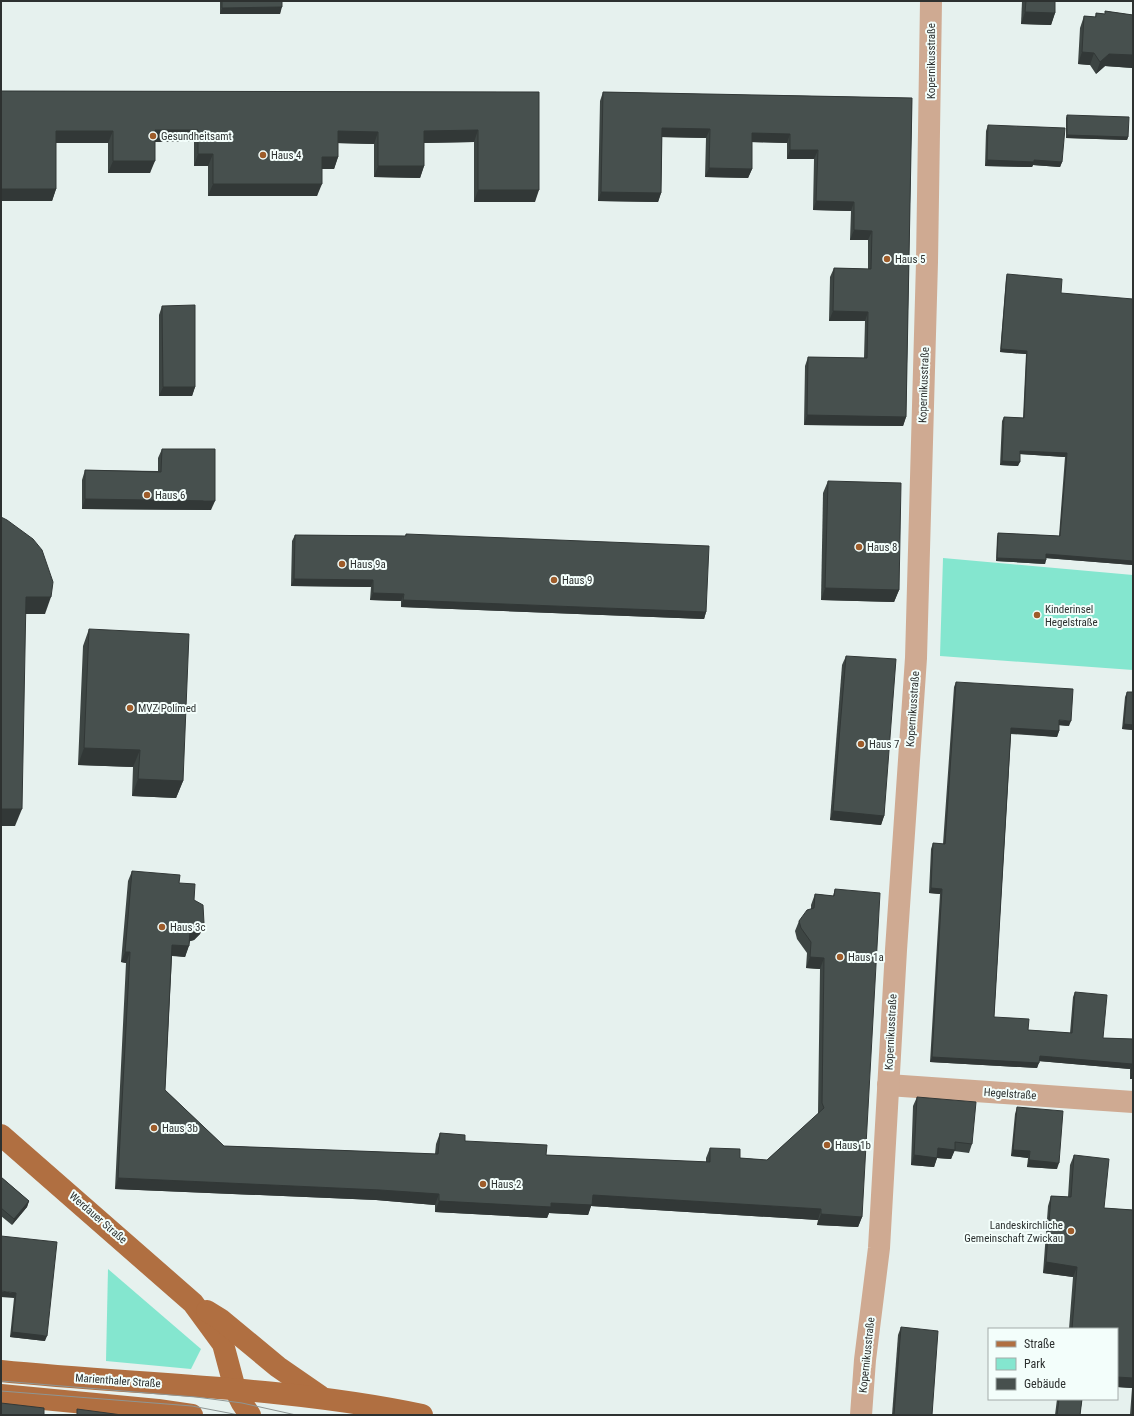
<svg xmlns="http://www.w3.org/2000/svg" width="1134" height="1416" viewBox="0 0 1134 1416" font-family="'Roboto Condensed',sans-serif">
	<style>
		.green { fill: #84e6cf }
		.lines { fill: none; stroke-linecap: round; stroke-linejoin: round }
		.minor { stroke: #cfaa92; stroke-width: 22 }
		.major { stroke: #b06f41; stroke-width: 22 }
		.tram { stroke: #8e9694; stroke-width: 1 }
		.wall { fill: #3d4543 }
		.shaded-wall { fill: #323837 }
		.building { fill: #47504e; stroke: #323837 }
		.poi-dot { fill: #9e5c2a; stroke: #f3fefb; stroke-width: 1.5 }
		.labels { text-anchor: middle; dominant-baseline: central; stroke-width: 4; stroke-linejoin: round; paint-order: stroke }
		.street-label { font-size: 11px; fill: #2d3130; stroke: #f3fefb }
		.poi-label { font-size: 11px; fill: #2d3130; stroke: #f3fefb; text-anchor: start }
	</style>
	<rect width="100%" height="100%" fill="#e6f1ee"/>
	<g class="green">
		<polygon points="943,558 1133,575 1133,670 940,656"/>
		<polygon points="108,1269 201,1349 191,1369 106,1361"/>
	</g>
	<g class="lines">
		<g class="minor">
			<polyline points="888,1085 1133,1102"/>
			<polyline points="861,1415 865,1360 879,1248 896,950 916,658 927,262 931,1"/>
		</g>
		<g class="major">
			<polyline points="1,1135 193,1303 223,1344 235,1389 242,1403 250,1415"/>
			<polyline points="207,1311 220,1319 278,1367 320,1396"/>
			<path d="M 1,1371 C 141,1385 284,1386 422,1415"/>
			<polyline points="1,1395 158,1410 192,1415"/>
		</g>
		<g class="tram">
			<polyline points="1,1381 196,1397 242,1403 296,1415"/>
			<polyline points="1,1391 192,1406 239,1415"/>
		</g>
	</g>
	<g class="wall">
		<polygon points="220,1 282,1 280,14 220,14"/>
		<polygon points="1022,1 1055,1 1055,13 1051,25 1021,24"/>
		<polygon points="1105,11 1133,15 1133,68 1105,66 1096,74 1090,65 1078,64 1080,28 1084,16 1095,17 1096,13 1105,14"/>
		<polygon points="1,91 539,92 535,202 474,202 474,142 424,143 424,166 420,178 374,177 374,144 338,143 338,157 334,169 322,169 317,196 208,196 208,166 194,166 194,142 155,142 150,173 108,173 108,143 56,143 56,189 52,201 1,201"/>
		<polygon points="603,92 912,98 906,417 903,426 804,425 805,366 808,357 864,358 865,321 829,321 830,277 834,268 868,269 868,240 850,240 851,211 813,210 814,159 787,159 787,143 752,142 752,169 748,178 705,177 706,138 662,137 661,193 658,202 598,201 600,101"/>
		<polygon points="1067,115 1128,137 1127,140 1066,138 1066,118"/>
		<polygon points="988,125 1062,162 1060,167 1033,165 1032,167 985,166 986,131"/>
		<polygon points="1007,274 1061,293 1133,565 1046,558 1045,564 996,561 997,537 998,533 1059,536 1065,457 1020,454 1018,466 1000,465 1002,421 1004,417 1023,418 1026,354 1000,352 1006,278"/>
		<polygon points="162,306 195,387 192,396 159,396 159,315"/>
		<polygon points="162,449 211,510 82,509 82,480 85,470 158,471 158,458"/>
		<polygon points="828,481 899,590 894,602 821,600 823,493"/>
		<polygon points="406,534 706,612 704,619 401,607 401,601 370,600 371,587 291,586 292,541 295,535 405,536"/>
		<polygon points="89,629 183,781 176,798 132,796 133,767 78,765 83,646"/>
		<polygon points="846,656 884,816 881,825 830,820 842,665"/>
		<polygon points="956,682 1069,726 1059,725 1059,731 1057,737 1011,734 994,1017 1028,1030 1070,1033 1073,997 1075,992 1103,1038 1133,1039 1133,1079 1130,1079 1130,1069 1039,1061 1037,1068 930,1062 940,894 929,893 931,849 933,843 943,844 954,687"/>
		<polygon points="1127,692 1133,730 1122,729 1125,697"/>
		<polygon points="132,871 179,883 194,900 204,923 200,934 194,940 190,941 185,957 172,956 165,1090 224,1146 435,1154 436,1144 440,1133 465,1141 546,1155 706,1162 706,1158 710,1148 740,1158 767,1160 818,1114 820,969 806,968 807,953 797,939 795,931 799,921 811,909 811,905 815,894 833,896 835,889 862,1217 858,1227 817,1225 818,1220 591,1206 588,1215 549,1213 547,1218 435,1212 435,1205 376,1200 115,1189 126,963 121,962 128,881"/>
		<polygon points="917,1097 972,1144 969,1153 954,1151 951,1159 937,1158 934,1167 911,1165 913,1106"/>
		<polygon points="1017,1107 1057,1169 1027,1167 1028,1158 1011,1156 1015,1114"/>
		<polygon points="1074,1155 1104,1208 1133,1210 1133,1415 1130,1415 1132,1388 1117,1387 1117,1329 1069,1329 1073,1277 1043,1273 1048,1206 1051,1196 1068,1197 1070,1165"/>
		<polygon points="1,1177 29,1201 27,1207 12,1225 1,1216"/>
		<polygon points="1,1236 45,1341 10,1337 14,1298"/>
		<polygon points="901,1327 932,1415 892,1415 898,1335"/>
		<polygon points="1057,1399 1082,1399 1080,1415 1055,1415"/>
	</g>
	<g class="shaded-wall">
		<polygon points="282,7 280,14 220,14 222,8"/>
		<polygon points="1025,12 1055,13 1051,25 1021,24"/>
		<polygon points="1082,52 1094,53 1090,65 1078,64"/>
		<polygon points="1109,54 1133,55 1133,68 1105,66 1096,74 1100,62"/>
		<polygon points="662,128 710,129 706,138 659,137"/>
		<polygon points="155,130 198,130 194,142 150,142"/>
		<polygon points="478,130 474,142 420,143 424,131"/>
		<polygon points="56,131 113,131 108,143 52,143"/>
		<polygon points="338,131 378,132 374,144 333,143"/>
		<polygon points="752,133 790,134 787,143 749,142"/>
		<polygon points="1067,135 1128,137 1127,140 1066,138"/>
		<polygon points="790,150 818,150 814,159 787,159"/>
		<polygon points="198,154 213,154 208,166 194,166"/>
		<polygon points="322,157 338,157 334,169 318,169"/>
		<polygon points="987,160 1034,160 1062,162 1060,167 1033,165 1032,167 985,166"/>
		<polygon points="113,161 155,161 150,173 108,173"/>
		<polygon points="378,166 424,166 420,178 374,177"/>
		<polygon points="709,168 752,169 748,178 705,177"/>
		<polygon points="213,184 322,184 317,196 208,196"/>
		<polygon points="1,189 56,189 52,201 1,201"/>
		<polygon points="478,190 539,190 535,202 474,202"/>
		<polygon points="601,192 661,193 658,202 598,201"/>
		<polygon points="816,201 854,202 851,211 813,210"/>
		<polygon points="854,230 872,231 868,240 850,240"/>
		<polygon points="833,311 868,312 865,321 829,321"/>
		<polygon points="1001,349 1027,351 1026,354 1000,352"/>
		<polygon points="163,387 195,387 192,396 159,396"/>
		<polygon points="807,415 906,417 903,426 804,425"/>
		<polygon points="1020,451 1067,453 1065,457 1019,454"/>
		<polygon points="1002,461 1020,462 1018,466 1000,465"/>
		<polygon points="85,499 215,501 211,510 82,509"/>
		<polygon points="1046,554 1133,561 1133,565 1045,558"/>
		<polygon points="997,558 1046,560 1045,564 996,561"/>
		<polygon points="294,579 373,580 371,587 291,586"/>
		<polygon points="825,588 899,590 894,602 821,600"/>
		<polygon points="373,593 404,594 401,601 370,600"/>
		<polygon points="26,597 51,597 45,614 20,614"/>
		<polygon points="403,600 706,612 704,619 401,607"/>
		<polygon points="1059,720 1071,721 1069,726 1057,725"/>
		<polygon points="1124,724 1133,725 1133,730 1122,729"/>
		<polygon points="1011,728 1059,731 1057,737 1010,733"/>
		<polygon points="84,748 140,750 133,767 78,765"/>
		<polygon points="138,779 183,781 176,798 132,796"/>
		<polygon points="1,809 22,809 15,826 1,826"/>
		<polygon points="833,811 884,816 881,825 830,820"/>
		<polygon points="931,888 942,889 940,894 929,893"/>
		<polygon points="204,923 200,934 194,940 187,942 190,931"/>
		<polygon points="172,945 189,946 185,957 168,955"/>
		<polygon points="125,952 130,952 126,963 121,962"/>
		<polygon points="810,957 824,958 820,969 806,968"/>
		<polygon points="1040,1056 1132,1064 1130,1069 1038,1061"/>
		<polygon points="932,1057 1039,1063 1037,1068 930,1062"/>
		<polygon points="1131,1074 1133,1074 1133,1079 1130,1079"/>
		<polygon points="938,1148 955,1150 951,1159 937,1158 934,1167 911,1165 914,1155"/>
		<polygon points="1013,1150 1030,1151 1028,1158 1011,1156"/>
		<polygon points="1029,1160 1059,1163 1057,1169 1027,1167"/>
		<polygon points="118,1178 380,1190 439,1194 435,1205 376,1200 115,1189"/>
		<polygon points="593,1195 821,1209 818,1220 591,1206 588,1215 549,1213 547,1218 435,1212 439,1201 551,1203"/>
		<polygon points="29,1201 27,1207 12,1225 14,1219"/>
		<polygon points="821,1214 862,1217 858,1227 817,1225"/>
		<polygon points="1046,1262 1077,1267 1073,1277 1043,1273"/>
		<polygon points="1,1291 16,1293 14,1298 1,1297"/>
		<polygon points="12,1332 47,1336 45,1341 10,1337"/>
		<polygon points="1117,1377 1133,1378 1133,1386 1132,1388 1117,1387"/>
	</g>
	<g class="building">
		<polygon points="222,1 282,1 282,7 222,8"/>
		<polygon points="1026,1 1055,1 1055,13 1025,12"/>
		<polygon points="1105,11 1133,15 1133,55 1109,54 1100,62 1094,53 1082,52 1084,16 1096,17 1096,13 1105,14"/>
		<polygon points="1,91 539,92 539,190 478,190 478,130 424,131 424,166 378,166 378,132 338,131 338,157 322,157 322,184 213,184 213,154 198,154 198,130 155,130 155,161 113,161 113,131 56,131 56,189 1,189"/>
		<polygon points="603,92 912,98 906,417 807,415 808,357 867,358 868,312 833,311 834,268 871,269 872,231 854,230 854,202 816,201 818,150 790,150 790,134 752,133 752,169 709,168 710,129 662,128 661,193 601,192"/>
		<polygon points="1067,115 1129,117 1128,137 1067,135"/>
		<polygon points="988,125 1065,128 1062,162 1034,160 1034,162 987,160"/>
		<polygon points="1007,274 1062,279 1061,293 1133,299 1133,561 1046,554 1046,560 997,558 998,533 1060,536 1067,453 1020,451 1020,462 1002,461 1004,417 1024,418 1027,351 1001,349"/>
		<polygon points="195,305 195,387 163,387 162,306"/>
		<polygon points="162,449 215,449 215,501 85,499 85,470 161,472"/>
		<polygon points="828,481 901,483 899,590 825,588"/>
		<polygon points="1,517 7,520 33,539 42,550 53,582 51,597 26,597 22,809 1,809"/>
		<polygon points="406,534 709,546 706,612 403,600 404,594 373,593 373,580 294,579 295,535 406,536"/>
		<polygon points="89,629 189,634 183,781 138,779 140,750 84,748"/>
		<polygon points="846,656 896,659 884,816 833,811"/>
		<polygon points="956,682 1073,689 1071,721 1059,720 1059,731 1011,728 994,1017 1029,1019 1028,1030 1072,1033 1075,992 1107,995 1103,1038 1133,1039 1133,1074 1131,1074 1132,1064 1040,1056 1039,1063 932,1057 942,889 931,888 933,843 945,844"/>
		<polygon points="1127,692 1133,692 1133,725 1124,724"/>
		<polygon points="132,871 180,875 179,883 195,884 194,900 203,905 204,923 198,929 190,931 189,946 172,945 165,1090 224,1146 438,1154 440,1133 465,1135 465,1141 547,1145 546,1155 710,1162 710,1148 740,1149 740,1158 767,1160 824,1108 822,1103 824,958 810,957 811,942 801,928 799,921 807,910 814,908 815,894 834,896 835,889 880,893 862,1217 821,1214 821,1209 593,1195 592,1205 551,1203 551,1207 439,1201 439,1194 380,1190 118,1178 130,952 125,952"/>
		<polygon points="917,1097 976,1102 972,1144 955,1142 955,1150 938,1148 937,1158 914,1155"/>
		<polygon points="1017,1107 1063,1111 1059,1163 1029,1160 1030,1151 1013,1150"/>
		<polygon points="1074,1155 1109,1159 1104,1208 1133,1210 1133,1378 1117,1377 1117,1329 1072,1329 1077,1267 1046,1262 1051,1196 1071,1197"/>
		<polygon points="1,1177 29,1201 14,1219 1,1208"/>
		<polygon points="1,1236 57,1242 47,1336 12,1332 16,1293 1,1291"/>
		<polygon points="901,1327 938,1331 932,1415 894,1415"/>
		<polygon points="1059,1399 1082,1399 1080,1415 1057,1415"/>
		<polygon points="1,1403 44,1408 44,1415 1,1415"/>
		<polygon points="77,1409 122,1415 77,1415"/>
	</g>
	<g class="poi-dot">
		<circle cx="153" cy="136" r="4"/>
		<circle cx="263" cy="155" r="4"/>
		<circle cx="887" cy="259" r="4"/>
		<circle cx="147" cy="495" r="4"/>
		<circle cx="859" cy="547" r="4"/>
		<circle cx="342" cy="564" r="4"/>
		<circle cx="554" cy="580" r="4"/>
		<circle cx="1037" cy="615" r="4"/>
		<circle cx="130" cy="708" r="4"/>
		<circle cx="861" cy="744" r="4"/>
		<circle cx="162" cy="927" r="4"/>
		<circle cx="840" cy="957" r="4"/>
		<circle cx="154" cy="1128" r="4"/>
		<circle cx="827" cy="1145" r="4"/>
		<circle cx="483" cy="1184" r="4"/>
		<circle cx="1071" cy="1231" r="4"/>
	</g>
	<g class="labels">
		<g class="street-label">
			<text transform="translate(931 61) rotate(-90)">Kopernikusstraße</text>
			<text transform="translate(924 385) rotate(-88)">Kopernikusstraße</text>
			<text transform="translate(913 709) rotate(-86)">Kopernikusstraße</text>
			<text transform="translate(891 1032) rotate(-87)">Kopernikusstraße</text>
			<text transform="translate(1010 1094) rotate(4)">Hegelstraße</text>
			<text transform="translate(98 1218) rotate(41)">Werdauer Straße</text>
			<text transform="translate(867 1355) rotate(-84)">Kopernikusstraße</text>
			<text transform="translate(118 1381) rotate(4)">Marienthaler Straße</text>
		</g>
		<g class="poi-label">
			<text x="161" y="136">Gesundheitsamt</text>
			<text x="271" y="155">Haus 4</text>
			<text x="895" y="259">Haus 5</text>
			<text x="155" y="495">Haus 6</text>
			<text x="867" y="547">Haus 8</text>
			<text x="350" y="564">Haus 9a</text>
			<text x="562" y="580">Haus 9</text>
			<text x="1045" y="609">Kinderinsel<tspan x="1045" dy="13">Hegelstraße</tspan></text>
			<text x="138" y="708">MVZ Polimed</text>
			<text x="869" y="744">Haus 7</text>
			<text x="170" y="927">Haus 3c</text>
			<text x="848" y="957">Haus 1a</text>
			<text x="162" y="1128">Haus 3b</text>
			<text x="835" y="1145">Haus 1b</text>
			<text x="491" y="1184">Haus 2</text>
			<text x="1063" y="1225" text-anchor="end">Landeskirchliche<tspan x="1063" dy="13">Gemeinschaft Zwickau</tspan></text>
		</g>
	</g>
	<rect width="1134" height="1416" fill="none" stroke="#2d3130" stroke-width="4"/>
	<rect x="988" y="1328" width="130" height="72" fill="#f3fefb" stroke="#a4acaa"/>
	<rect x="996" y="1341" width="20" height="6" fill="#b06f41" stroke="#a4acaa"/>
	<text x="1024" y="1348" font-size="12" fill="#2d3130">Straße</text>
	<rect x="996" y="1358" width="20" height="12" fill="#84e6cf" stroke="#a4acaa"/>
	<text x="1024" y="1368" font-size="12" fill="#2d3130">Park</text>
	<rect x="996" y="1378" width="20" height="12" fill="#47504e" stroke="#a4acaa"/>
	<text x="1024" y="1388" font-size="12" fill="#2d3130">Gebäude</text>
</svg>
